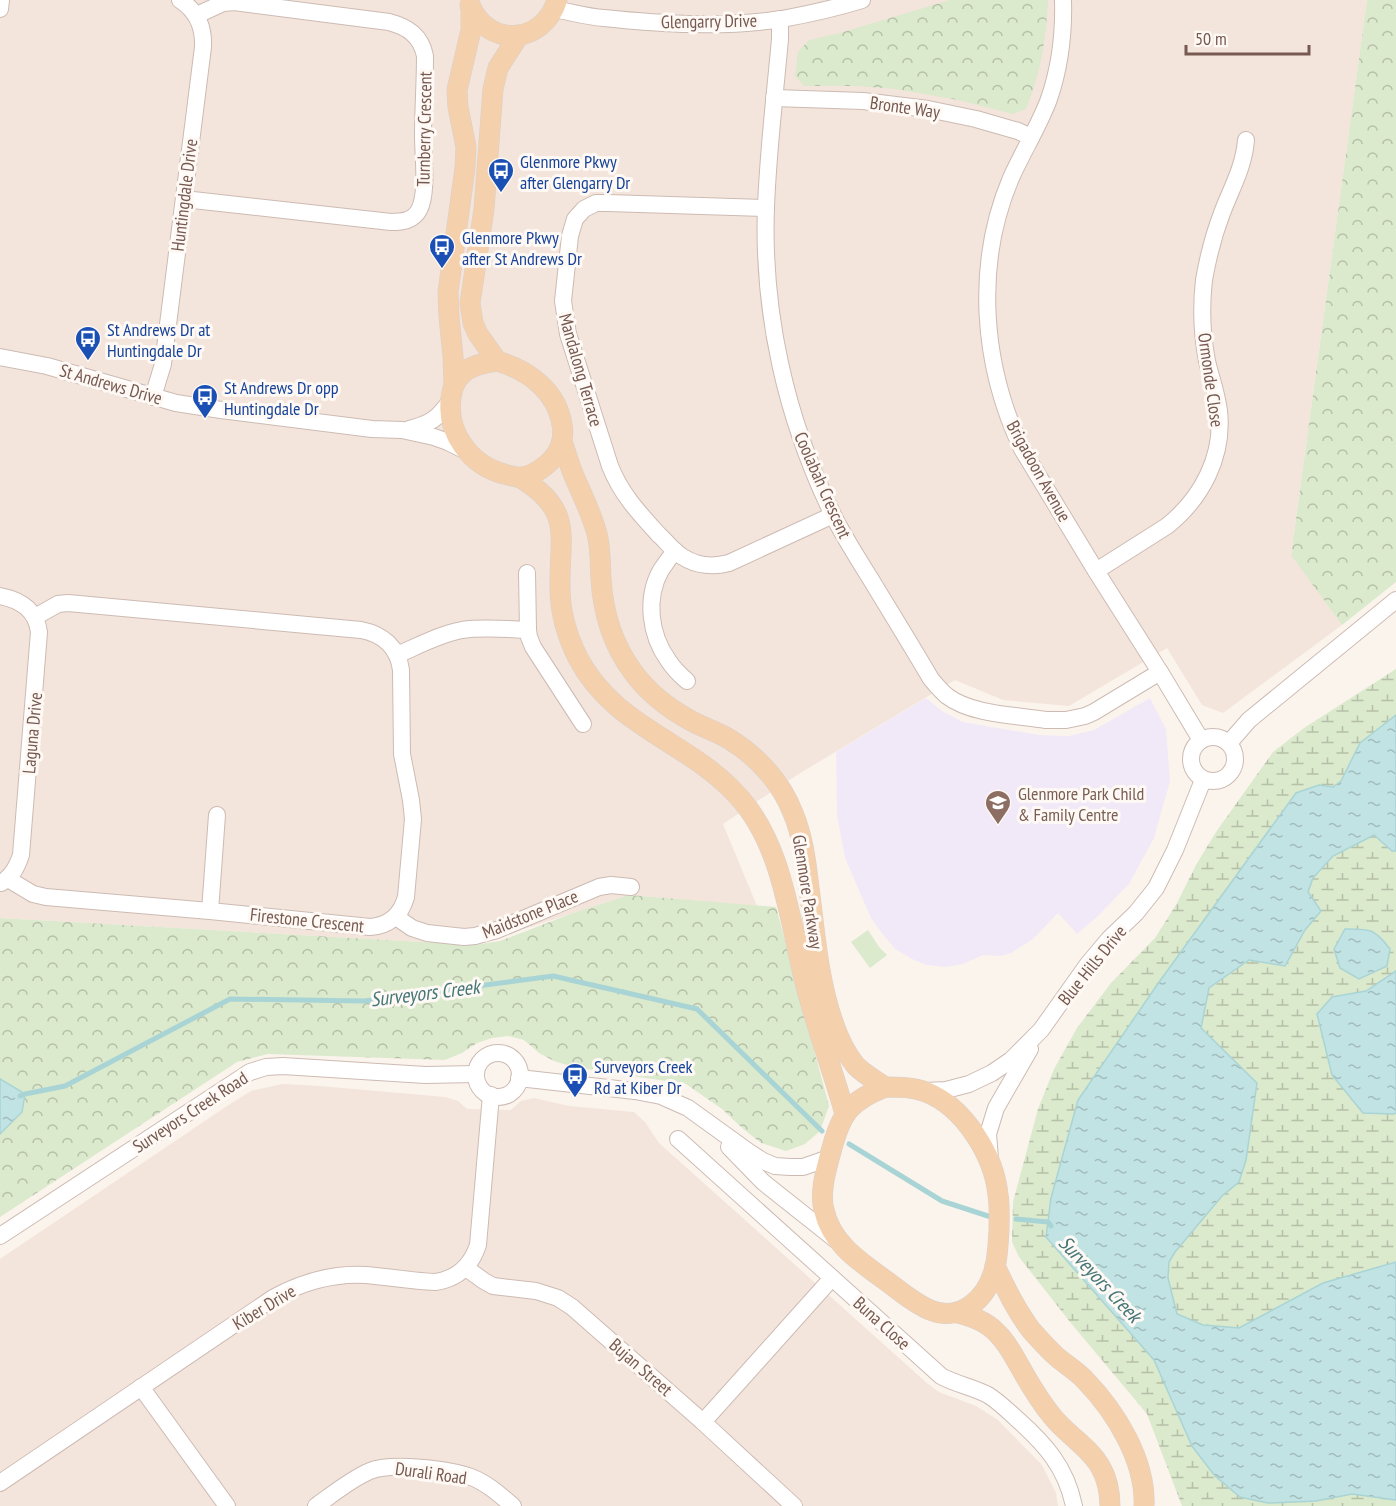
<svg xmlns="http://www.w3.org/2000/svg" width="1396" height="1506" viewBox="0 0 1396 1506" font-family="'PT Sans Narrow',sans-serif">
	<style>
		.residential { fill: #f3e5dc }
		.education { fill: #f1e9f8 }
		.wetland { fill: url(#wetland-marsh) }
		.park { fill: url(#park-crowns) }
		.pitch { fill: #dbe9cc }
		.water { fill: url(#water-ripples); stroke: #a9d4d5; stroke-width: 1.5 }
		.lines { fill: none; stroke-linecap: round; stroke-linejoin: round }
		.stream { stroke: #a9d4d5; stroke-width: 5 }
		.minor-casing { stroke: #cdbbb3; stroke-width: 18 }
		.major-casing { stroke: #d9d1ce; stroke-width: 21 }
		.minor { stroke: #fff; stroke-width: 16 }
		.major { stroke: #f4d0ac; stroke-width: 20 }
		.labels { text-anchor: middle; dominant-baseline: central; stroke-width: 6; stroke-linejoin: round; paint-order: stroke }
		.street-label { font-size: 18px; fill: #765951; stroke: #fef9f4 }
		.transit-label { font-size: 18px; fill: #164399; stroke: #fef9f4; text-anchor: start }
		.education-label { font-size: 18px; fill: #785e54; stroke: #fef9f4; text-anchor: start }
		.water-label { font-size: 20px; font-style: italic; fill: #457678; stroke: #fef9f4 }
	</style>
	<defs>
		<pattern id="wetland-marsh" width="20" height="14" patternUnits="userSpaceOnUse" patternTransform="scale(1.5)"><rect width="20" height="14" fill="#dbe9cc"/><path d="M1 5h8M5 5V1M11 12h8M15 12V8" fill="none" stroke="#b6c0a8"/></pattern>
		<pattern id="park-crowns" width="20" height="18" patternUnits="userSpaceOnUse" patternTransform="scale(1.5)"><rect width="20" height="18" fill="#dbe9cc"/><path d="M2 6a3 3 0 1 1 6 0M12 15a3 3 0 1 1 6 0" fill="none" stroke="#b6c0a8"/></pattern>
		<pattern id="water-ripples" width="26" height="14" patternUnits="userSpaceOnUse" patternTransform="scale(1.5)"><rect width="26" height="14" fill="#c2e3e4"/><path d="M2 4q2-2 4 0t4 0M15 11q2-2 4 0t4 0" fill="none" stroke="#a2bbbb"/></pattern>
	</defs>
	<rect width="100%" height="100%" fill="#fbf4ed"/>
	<g class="residential">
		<polygon points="0,0 1367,0 1291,554 1342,625 1223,713 1202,705 1167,648 1069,706 1003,700 955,680 797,775 723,824 757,906 629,895 475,945 0,918"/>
		<polygon points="282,1084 320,1086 445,1097 458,1101 467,1109 511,1110 521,1101 534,1098 569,1106 634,1112 645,1122 659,1143 928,1384 939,1392 976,1406 998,1420 1042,1465 1056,1493 1058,1506 0,1506 0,1259 230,1104 251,1091"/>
	</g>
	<polygon class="education" points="926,698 942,711 963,722 1039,735 1069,736 1094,730 1150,698 1166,729 1170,781 1154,838 1129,884 1098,916 1077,934 1058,913 1033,939 1011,953 1001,956 983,955 963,964 946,967 927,965 914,960 895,949 884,936 871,918 845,858 837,815 836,752"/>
	<polygon class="wetland" points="1396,669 1396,1506 1182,1506 1147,1414 1070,1322 1019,1257 1012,1242 1013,1202 1038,1109 1054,1069 1077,1028 1111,983 1155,938 1177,903 1196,865 1216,832 1273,752 1304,728"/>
	<g class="park">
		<path d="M 950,0 L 1048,0 C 1046,39 1041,73 1026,109 L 1013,114 L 958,100 L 895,89 L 857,86 L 804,86 L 795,76 L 798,52 L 809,40 L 840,33 Z"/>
		<polygon points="1367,0 1396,0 1396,582 1342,625 1291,555"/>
		<polygon points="629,895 776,907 829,1106 820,1131 805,1144 786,1151 761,1143 741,1127 722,1109 686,1084 573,1067 554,1061 539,1053 524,1040 508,1036 492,1038 477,1043 462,1053 445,1060 268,1054 237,1062 0,1217 0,918 475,945 500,941 573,913"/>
	</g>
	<polygon class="pitch" points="868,930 879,947 887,955 870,968 851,942"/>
	<g class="water">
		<polygon points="1396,715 1396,851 1392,851 1374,835 1333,856 1313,878 1308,892 1321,911 1305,930 1285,966 1249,960 1209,988 1201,1028 1257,1083 1246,1160 1239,1182 1222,1196 1175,1252 1169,1262 1168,1278 1177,1314 1203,1325 1239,1328 1323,1283 1396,1262 1396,1500 1352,1494 1316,1501 1268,1503 1240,1497 1215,1476 1192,1446 1154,1360 1046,1237 1051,1198 1078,1100 1157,985 1296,793 1319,785 1333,787 1341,781 1360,743"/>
		<path d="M 1345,929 C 1370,929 1374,928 1390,949 L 1387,966 L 1359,979 L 1340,968 L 1334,949 Z"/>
		<polygon points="1396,971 1396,1113 1394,1114 1363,1113 1332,1075 1317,1014 1332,997 1366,991"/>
		<polygon points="0,1079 25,1094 22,1112 0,1134"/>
	</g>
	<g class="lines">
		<g class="stream">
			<polyline points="20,1096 25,1094 65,1086 230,999 364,1001 553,976 697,1009 822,1131"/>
			<polyline points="849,1144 942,1201 991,1217"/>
			<polyline points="1016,1219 1048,1222 1051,1226"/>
		</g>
		<defs>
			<g id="minor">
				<path d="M 1063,0 C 1064,34 1060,67 1049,99 C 1039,126 1023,151 1011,178 C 974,265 982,365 1022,449 L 1096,571 L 1160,672 L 1201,740"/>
				<polyline points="0,9 1,0"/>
				<path d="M 554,9 C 571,12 587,17 604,18 C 662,24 723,28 782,19 C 809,14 836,8 862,0"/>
				<path d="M 780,19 L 780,39 C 775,95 768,151 766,207 C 762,313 786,419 833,515 C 844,537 857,557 870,578 C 890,611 911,645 931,679 C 936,685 941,691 947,696 C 972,715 1016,715 1046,720 L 1066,720 L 1085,716 L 1094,712 L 1160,672"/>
				<polyline points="774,98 863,101 928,109 976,119 1018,131 1031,137"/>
				<path d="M 184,199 L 391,222 C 402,222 413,221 419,210 C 428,193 423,156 423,136 C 423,109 425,83 425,56 C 421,36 408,27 389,22 L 234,2 L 223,3 L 197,15"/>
				<path d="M 766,208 L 608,203 L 596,203 L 584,209 L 575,219 L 570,236 L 563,301 L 568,334 L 610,466 C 621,494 639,513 659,535 C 667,542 674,552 683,557 C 697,566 714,567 729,563 L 833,515"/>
				<polyline points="0,357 47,366 176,403 221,410 372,429 402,430 434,437 448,442 468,452"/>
				<path d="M 153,397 L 163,364 L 203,47 C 204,27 197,11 180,0"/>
				<path d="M 409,429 C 431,424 438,418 451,400"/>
				<path d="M 675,551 C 670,557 665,564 661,570 C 645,598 650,635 668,660 C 673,668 680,675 687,681"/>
				<path d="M 1096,571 L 1167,526 C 1202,498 1224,456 1219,411 C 1217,394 1211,378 1207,361 C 1202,335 1201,306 1204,280 C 1208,257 1214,234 1222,213 C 1231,189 1244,167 1246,140"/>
				<polyline points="527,573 528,630 529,637 533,647 583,724"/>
				<path d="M 0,596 C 21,600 36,610 39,632 L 21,855 C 17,867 12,877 1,883"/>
				<path d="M 397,655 C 418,646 440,634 462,630 C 483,627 506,629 528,630"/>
				<circle cx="1213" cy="759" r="22"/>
				<polyline points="1229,743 1249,720 1396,600"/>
				<path d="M 8,879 L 33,894 L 46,897 L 210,911 L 370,927 C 389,926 401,915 406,897 L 413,819 L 411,800 L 402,754 L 401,670 C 398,647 382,634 361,630 L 68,603 L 58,604 L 35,617"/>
				<polyline points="210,911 217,815"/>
				<polyline points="396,917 412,928 427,933 464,937 475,936 497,930 599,887 611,885 631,887"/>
				<circle cx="498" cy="1075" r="22"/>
				<polyline points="519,1078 635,1091 661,1096 688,1108 749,1152 763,1161 775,1166 790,1167 803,1167 829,1158"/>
				<polyline points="926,1091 946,1090 969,1084 992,1073 1011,1060 1041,1030 1088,964 1109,939 1136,913 1156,888 1175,850 1203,780"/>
				<path d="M 678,1139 L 941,1376 C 955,1384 973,1387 988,1395 C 998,1401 1007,1410 1017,1419 C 1045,1444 1066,1467 1074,1506"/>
				<polyline points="729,1147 763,1182 836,1240"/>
				<polyline points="990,1159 988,1134 996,1108 1030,1049"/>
				<polyline points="0,1236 250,1072 266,1067 283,1066 425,1075 476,1074"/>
				<polyline points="466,1268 484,1281 493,1286 536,1291 558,1298 572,1307 703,1422 794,1506"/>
				<polyline points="141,1387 227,1506"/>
				<polyline points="703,1422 832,1278"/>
				<path d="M 0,1483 L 273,1298 C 302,1282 332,1273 366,1275 C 389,1277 412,1281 435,1282 C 457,1279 471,1266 478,1245 L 491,1095"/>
				<path d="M 316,1506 C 333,1494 351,1479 370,1471 C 390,1462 451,1469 471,1477 C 487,1483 500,1495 513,1506"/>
			</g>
			<g id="major">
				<path d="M 470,5 C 488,49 544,44 557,0"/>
				<path d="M 497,361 C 528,370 557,391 562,425 C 565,440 559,455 546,465 C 540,470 530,476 522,477 C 516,478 509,475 504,474 C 470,465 446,432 451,398 C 452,388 455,380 463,373 C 472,365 485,363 497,361 Z"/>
				<polyline points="497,361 478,334 473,323 470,303 484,209 493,89 498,68 519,35"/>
				<polyline points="454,384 453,356 449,317 448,292 465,168 466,147 458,107 457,90 471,30 471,8"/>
				<path d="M 562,441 C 566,453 569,464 574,476 C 582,495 592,514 597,534 C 601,549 600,564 601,579 C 603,612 613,645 633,672 C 647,691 668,708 688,719 C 701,727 716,731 729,739 C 757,756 781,782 793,813 C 803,837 806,862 809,888 C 815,933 818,979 833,1022 C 838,1037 845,1053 856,1066 C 864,1074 875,1080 885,1087"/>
				<path d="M 521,478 C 574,511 559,535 560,588 C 560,612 567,636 578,658 C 614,727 688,741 737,795 C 786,847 790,931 809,997 C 820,1037 834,1075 845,1114"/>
				<path d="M 885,1087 C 899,1087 913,1087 926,1092 C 964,1107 994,1155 998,1195 C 1000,1207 999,1219 999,1231 C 998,1243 998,1255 995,1267 C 988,1297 962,1323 930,1310 C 913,1303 899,1290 885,1280 C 859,1261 831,1243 824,1210 C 819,1192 827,1166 832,1148 C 842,1111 851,1101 885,1087 Z"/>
				<path d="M 995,1266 C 1006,1289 1016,1310 1031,1330 C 1039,1339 1048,1349 1057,1357 C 1066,1365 1077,1371 1085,1380 C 1116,1412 1146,1461 1144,1506"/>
				<path d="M 958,1313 C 974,1317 987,1322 998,1334 C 1007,1343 1013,1354 1019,1365 C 1029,1383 1039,1400 1052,1416 C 1066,1434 1088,1446 1100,1466 C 1107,1478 1110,1492 1110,1506"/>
			</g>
		</defs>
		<use href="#minor" class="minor-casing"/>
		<use href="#major" class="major-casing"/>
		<use href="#minor" class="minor"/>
		<use href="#major" class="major"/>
	</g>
	<defs>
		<symbol id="bus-pin" viewBox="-11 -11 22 30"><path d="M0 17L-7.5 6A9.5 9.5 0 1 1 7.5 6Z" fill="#1a4fb4" stroke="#fef9f4"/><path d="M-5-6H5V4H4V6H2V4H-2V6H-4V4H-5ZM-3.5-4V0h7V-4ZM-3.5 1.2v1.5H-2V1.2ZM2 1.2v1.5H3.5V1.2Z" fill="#fff"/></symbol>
		<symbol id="school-pin" viewBox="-11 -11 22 30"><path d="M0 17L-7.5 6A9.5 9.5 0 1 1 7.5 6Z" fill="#8d6e63" stroke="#fef9f4"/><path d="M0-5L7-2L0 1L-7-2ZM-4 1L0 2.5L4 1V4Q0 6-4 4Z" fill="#fff"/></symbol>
	</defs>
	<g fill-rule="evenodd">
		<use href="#bus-pin" x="486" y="156" width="30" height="40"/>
		<use href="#bus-pin" x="427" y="232" width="30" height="40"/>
		<use href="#bus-pin" x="73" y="324" width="30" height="40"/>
		<use href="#bus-pin" x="190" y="382" width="30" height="40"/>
		<use href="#school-pin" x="983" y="788" width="30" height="40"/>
		<use href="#bus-pin" x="560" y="1061" width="30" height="40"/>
	</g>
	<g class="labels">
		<g class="street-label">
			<text transform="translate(709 21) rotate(-1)">Glengarry Drive</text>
			<text transform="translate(905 107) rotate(8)">Bronte Way</text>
			<text transform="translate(424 129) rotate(-89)">Turnberry Crescent</text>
			<text transform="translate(184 195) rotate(-83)">Huntingdale Drive</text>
			<text transform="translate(581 370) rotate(74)">Mandalong Terrace</text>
			<text transform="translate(1211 380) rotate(82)">Ormonde Close</text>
			<text transform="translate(111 384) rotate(16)">St Andrews Drive</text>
			<text transform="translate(1039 471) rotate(61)">Brigadoon Avenue</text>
			<text transform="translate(823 485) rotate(66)">Coolabah Crescent</text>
			<text transform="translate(32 733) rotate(-85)">Laguna Drive</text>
			<text transform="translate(808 892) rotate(81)">Glenmore Parkway</text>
			<text transform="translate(530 914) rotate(-22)">Maidstone Place</text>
			<text transform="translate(307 920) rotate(6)">Firestone Crescent</text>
			<text transform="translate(1092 965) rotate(-51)">Blue Hills Drive</text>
			<text transform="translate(190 1112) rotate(-33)">Surveyors Creek Road</text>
			<text transform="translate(264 1307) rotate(-31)">Kiber Drive</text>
			<text transform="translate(882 1323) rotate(42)">Buna Close</text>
			<text transform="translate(641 1367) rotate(41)">Bujan Street</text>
			<text transform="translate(431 1473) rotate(8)">Durali Road</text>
		</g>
		<g class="transit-label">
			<text x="520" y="161">Glenmore Pkwy<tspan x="520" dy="21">after Glengarry Dr</tspan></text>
			<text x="462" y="237">Glenmore Pkwy<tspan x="462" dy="21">after St Andrews Dr</tspan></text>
			<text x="107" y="329">St Andrews Dr at<tspan x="107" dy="21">Huntingdale Dr</tspan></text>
			<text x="224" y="387">St Andrews Dr opp<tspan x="224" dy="21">Huntingdale Dr</tspan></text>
			<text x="594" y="1066">Surveyors Creek<tspan x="594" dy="21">Rd at Kiber Dr</tspan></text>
		</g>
		<g class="education-label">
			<text x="1018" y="793">Glenmore Park Child<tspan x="1018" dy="21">&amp; Family Centre</tspan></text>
		</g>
		<g class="water-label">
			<text transform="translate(425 993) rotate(-7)">Surveyors Creek</text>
			<text transform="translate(1100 1279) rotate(47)">Surveyors Creek</text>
		</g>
	</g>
	<path d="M1186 45v9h123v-9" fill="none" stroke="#765951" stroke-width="3"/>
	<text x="1195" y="45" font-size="18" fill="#765951" stroke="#fef9f4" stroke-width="4.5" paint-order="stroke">50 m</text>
</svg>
